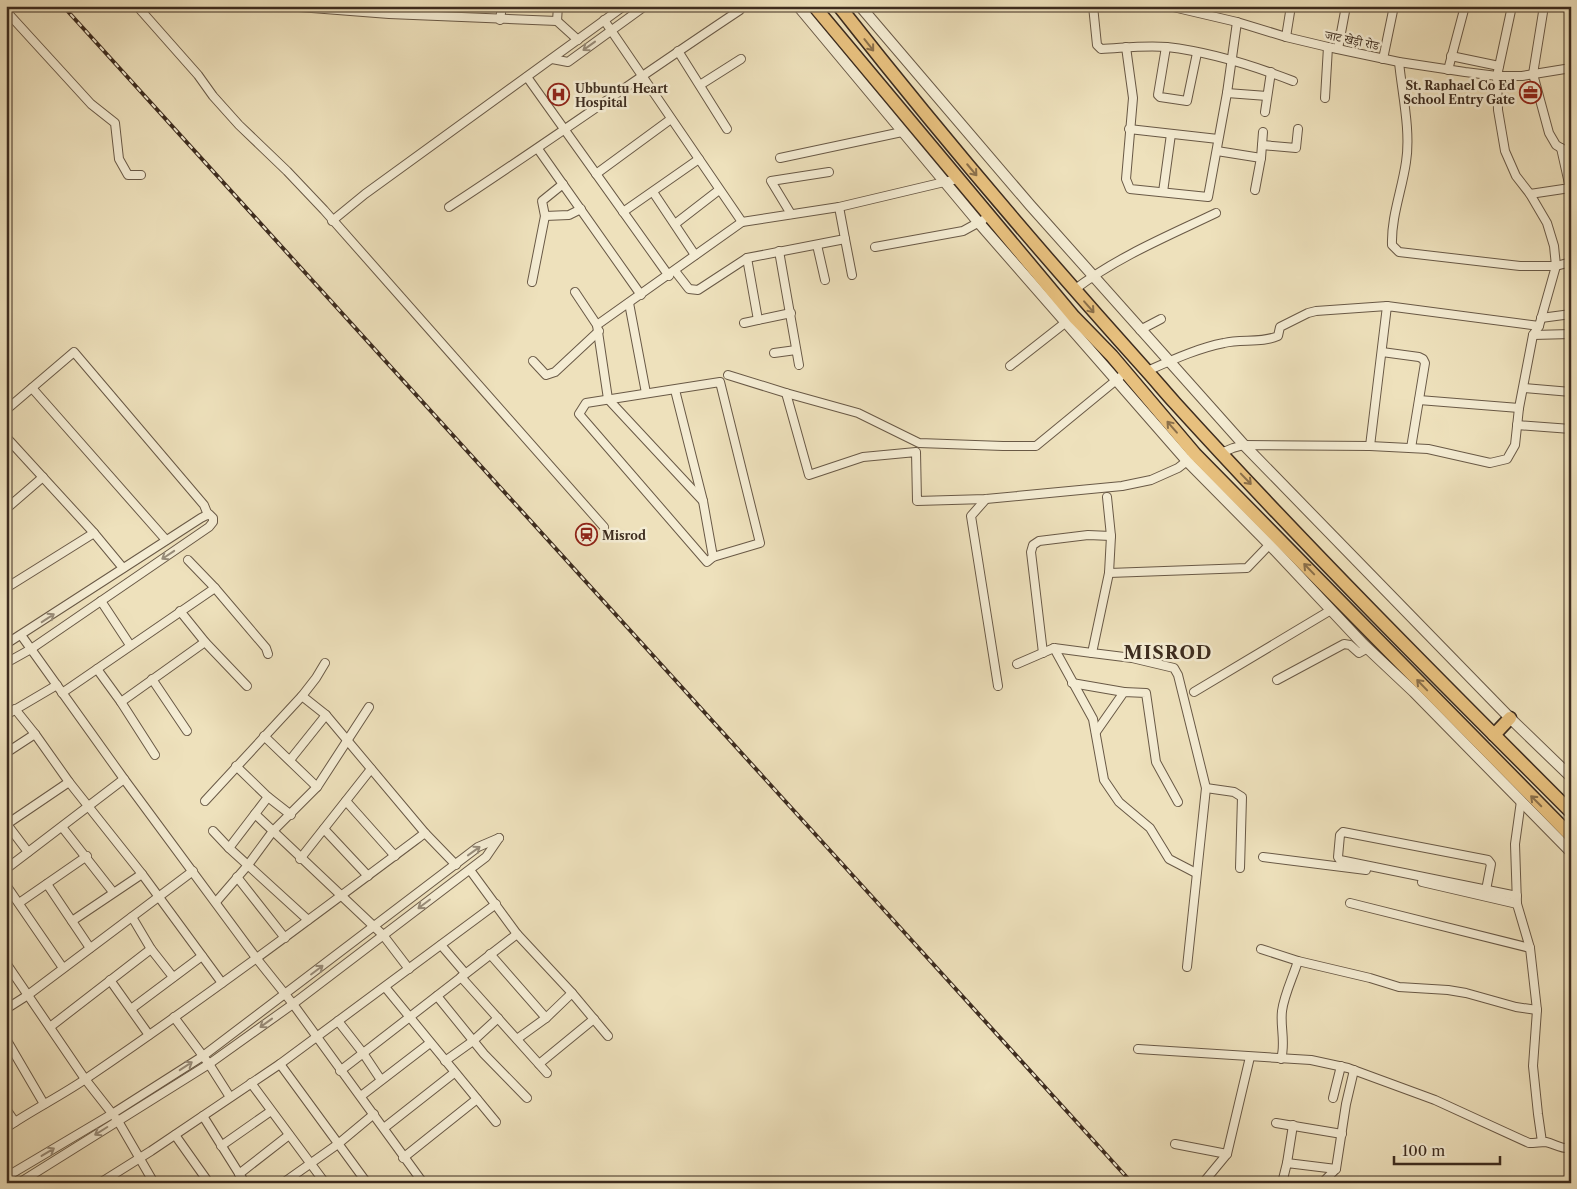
<svg xmlns="http://www.w3.org/2000/svg" width="1577" height="1189" viewBox="0 0 1577 1189" font-family="'Libre Caslon Text','Noto Serif Devanagari',serif">
	<style>
		.lines { fill: none; stroke-linecap: round; stroke-linejoin: round }
		.minor-casing { stroke: #695946; stroke-width: 10 }
		.tertiary-casing { stroke: #695946; stroke-width: 12 }
		.primary-casing { stroke: #3d2c1f; stroke-width: 15 }
		.minor { stroke: #f4ecd3; stroke-width: 8 }
		.tertiary { stroke: #f4ecd3; stroke-width: 10 }
		.primary { stroke: #e7c07e; stroke-width: 12 }
		.rail-casing { stroke: #3d2c1f; stroke-width: 4 }
		.rail { stroke: #f4ecd3; stroke-width: 2; stroke-dasharray: 5.5; stroke-linecap: butt }
		.oneway { stroke: #8a6f4a }
		.oneway2 { stroke: #988c79 }
		.labels { text-anchor: middle; dominant-baseline: central; stroke-width: 5; stroke-linejoin: round; paint-order: stroke }
		.street-label { font-size: 12px; fill: #3d2c1f; stroke: #f4ecd3 }
		.poi-label { font-size: 12px; font-weight: bold; fill: #3d2c1f; stroke: #f4ecd3; text-anchor: start }
		.district-label { font-size: 18px; font-weight: bold; letter-spacing: 1px; fill: #3d2c1f; stroke: #f4ecd3 }
	</style>
	<rect width="100%" height="100%" fill="#eee1bc"/>
	<filter id="stains"><feTurbulence type="fractalNoise" baseFrequency=".004" numOctaves="4"/><feColorMatrix values="0 0 0 0 .2 0 0 0 0 .09 0 0 0 0 .02 0 0 0 .5 -.17"/></filter>
	<radialGradient id="worn" r=".72"><stop offset=".6" stop-color="#630" stop-opacity="0"/><stop offset="1" stop-color="#630" stop-opacity=".3"/></radialGradient>
	<g class="lines">
		<defs>
			<g id="minor">
				<polyline points="137,6 198,75 213,96 239,125 287,171 324,210 604,527"/>
				<polyline points="286,6 389,14 557,21 578,40"/>
				<path d="M 1093,6 L 1097,45 L 1101,49 C 1123,48 1145,45 1167,47 C 1210,52 1252,65 1293,81"/>
				<polyline points="1131,6 1173,7 1237,22 1286,37 1328,47 1399,62 1465,72 1497,76 1522,76 1571,68"/>
				<polyline points="1544,6 1533,74 1549,133 1556,145 1571,154"/>
				<polyline points="6,11 91,104 115,123 119,159 128,175 141,175"/>
				<polyline points="500,20 502,6"/>
				<polyline points="604,20 742,222"/>
				<polyline points="557,21 558,6"/>
				<polyline points="1286,37 1291,6"/>
				<polyline points="1126,47 1133,98 1126,179 1130,189 1208,197 1227,93 1237,22"/>
				<polyline points="1166,47 1158,95 1160,97 1187,101 1197,53"/>
				<polyline points="1338,49 1346,6"/>
				<polyline points="678,51 727,129"/>
				<polyline points="1451,56 1499,66"/>
				<polyline points="552,59 568,62 645,6"/>
				<polyline points="1383,59 1394,6"/>
				<path d="M 1399,62 C 1402,93 1411,131 1406,162 C 1402,190 1391,217 1392,245 L 1399,252 L 1520,266 L 1556,266 L 1571,262"/>
				<polyline points="1448,70 1465,6"/>
				<polyline points="527,77 669,276"/>
				<polyline points="700,85 741,59"/>
				<polyline points="1227,93 1267,96"/>
				<polyline points="1325,98 1328,47"/>
				<polyline points="1265,112 1271,72"/>
				<polyline points="1129,129 1218,139"/>
				<polyline points="1262,145 1296,148 1298,129"/>
				<polyline points="538,149 641,295"/>
				<polyline points="1217,151 1261,158"/>
				<polyline points="780,158 902,132"/>
				<polyline points="596,174 671,119"/>
				<polyline points="563,184 542,201 545,216 569,215 581,209"/>
				<polyline points="1255,190 1261,158 1263,132"/>
				<polyline points="653,192 695,255"/>
				<polyline points="1163,192 1171,134"/>
				<polyline points="1530,194 1570,188 1561,148"/>
				<path d="M 449,207 C 547,143 642,75 740,10"/>
				<polyline points="623,212 699,159"/>
				<polyline points="791,214 771,181 829,172"/>
				<polyline points="332,221 365,194 624,6"/>
				<polyline points="675,224 719,190"/>
				<polyline points="845,239 852,275"/>
				<polyline points="817,245 825,280"/>
				<polyline points="875,247 963,231 983,220"/>
				<polyline points="779,251 799,365"/>
				<polyline points="747,258 758,320"/>
				<polyline points="675,271 689,289 698,290 747,258 845,239 839,207"/>
				<polyline points="532,282 545,216"/>
				<path d="M 1074,290 C 1117,257 1168,236 1216,213"/>
				<polyline points="575,292 597,325"/>
				<polyline points="629,303 646,393"/>
				<polyline points="1541,318 1571,314"/>
				<polyline points="744,323 791,313"/>
				<polyline points="1140,330 1161,319"/>
				<polyline points="1533,335 1571,334"/>
				<polyline points="1382,352 1419,357 1423,359 1425,363 1411,448"/>
				<polyline points="774,353 796,350"/>
				<polyline points="533,361 546,375 555,372 599,331"/>
				<polyline points="1010,366 1070,319"/>
				<path d="M 1147,371 C 1172,360 1198,348 1224,343 C 1241,339 1263,343 1278,336 L 1280,327 L 1308,313 L 1316,311 L 1387,306"/>
				<polyline points="728,375 786,393 858,413 919,443 1003,446 1036,446 1120,377"/>
				<polygon points="720,382 760,543 713,557 707,562 579,414 586,403"/>
				<polyline points="32,388 166,540"/>
				<polyline points="1524,388 1571,392"/>
				<polyline points="675,390 703,501 713,557"/>
				<polyline points="786,393 809,475 863,457 916,452 917,501 986,499 1122,486 1151,480 1178,468 1191,458"/>
				<polyline points="1419,400 1519,408"/>
				<polyline points="6,410 74,352 204,505 208,515"/>
				<polyline points="1517,425 1571,429"/>
				<polyline points="6,437 94,533 123,568"/>
				<polyline points="1370,446 1387,306 1539,326"/>
				<polyline points="1221,453 1233,448 1244,445 1370,446 1428,449 1490,463 1507,459 1515,445 1519,408 1533,335 1539,326 1556,266 1554,246 1547,223 1530,194 1516,176 1505,151 1498,110 1497,76 1512,6"/>
				<polyline points="1107,497 1111,536 1109,573 1092,653 1132,658 1174,668 1178,675 1206,788 1187,967"/>
				<polyline points="986,499 971,516 998,686"/>
				<polyline points="703,501 608,399 597,325 742,222 839,207 957,179"/>
				<polyline points="6,509 43,477"/>
				<polyline points="188,560 215,588 266,648 268,654"/>
				<polyline points="1109,573 1247,568 1272,542"/>
				<polyline points="6,588 94,533"/>
				<polyline points="101,601 130,645"/>
				<polyline points="180,611 205,642 247,686"/>
				<polyline points="21,635 124,779 257,959 293,1004 421,1180"/>
				<polyline points="6,644 201,518 209,514 213,518 213,522 209,527 31,649 6,663"/>
				<polyline points="1054,648 1093,719 1104,780 1119,802 1150,828 1169,859 1196,873"/>
				<polyline points="1043,653 1031,552 1033,545 1039,541 1088,535 1111,536"/>
				<polyline points="1017,664 1054,648 1092,653"/>
				<polyline points="97,669 215,588"/>
				<polyline points="152,679 187,731"/>
				<polyline points="1277,680 1344,644 1350,645 1359,653 1368,648"/>
				<polyline points="1072,683 1124,692"/>
				<polyline points="1194,692 1331,610"/>
				<polyline points="62,693 97,669 121,702 155,755"/>
				<polyline points="302,696 326,715 425,833 456,865"/>
				<polyline points="121,702 205,642"/>
				<polyline points="15,709 35,734 69,782 142,874 222,983"/>
				<polyline points="6,715 57,685"/>
				<polyline points="1096,732 1124,692 1146,693 1156,762 1178,802"/>
				<polyline points="264,736 317,787"/>
				<polyline points="6,753 35,734"/>
				<polyline points="290,760 326,715"/>
				<polyline points="236,766 268,797 291,815"/>
				<polyline points="1206,788 1234,792 1242,797 1240,868"/>
				<polyline points="205,801 302,696 316,678 325,663"/>
				<polyline points="346,801 395,856"/>
				<polyline points="1521,801 1515,844 1517,904 1530,948 1537,1010 1533,1066 1538,1114 1542,1142"/>
				<polyline points="255,814 383,935 409,969"/>
				<polyline points="6,823 28,852"/>
				<polyline points="7,824 69,782"/>
				<polyline points="62,827 113,892"/>
				<polyline points="324,829 368,876"/>
				<polyline points="213,831 229,848 308,920"/>
				<polyline points="229,848 268,797"/>
				<polyline points="1263,857 1366,870"/>
				<polyline points="300,859 371,769"/>
				<polyline points="6,869 124,779"/>
				<polyline points="470,870 517,934 572,993 608,1036"/>
				<polyline points="237,877 285,938"/>
				<polyline points="1422,882 1517,904"/>
				<polyline points="47,884 90,948"/>
				<polyline points="6,885 63,968"/>
				<polyline points="1486,890 1491,864 1488,860 1343,832 1340,835 1338,857 1340,860 1517,896"/>
				<polyline points="216,902 248,865 273,831 317,787 369,707"/>
				<polyline points="19,903 87,856"/>
				<polyline points="1350,903 1530,948"/>
				<polyline points="132,917 151,949 173,977"/>
				<polyline points="72,921 142,874"/>
				<polyline points="441,945 465,973"/>
				<polyline points="1261,949 1298,961 1370,978 1399,987 1448,990 1466,993 1516,1007 1537,1010"/>
				<polyline points="490,954 546,1018"/>
				<polyline points="6,963 85,1079 118,1121 154,1183"/>
				<polyline points="461,977 547,1073"/>
				<polyline points="110,980 149,1035"/>
				<polyline points="385,987 496,1122"/>
				<polyline points="437,996 484,1054 527,1098"/>
				<polyline points="6,1009 28,995 193,871"/>
				<polyline points="131,1009 202,956"/>
				<polyline points="174,1017 209,1064 230,1097"/>
				<polyline points="338,1021 363,1053 381,1080"/>
				<polyline points="50,1027 151,949"/>
				<polyline points="6,1039 44,1104"/>
				<polyline points="517,1039 546,1018 572,993"/>
				<path d="M 1138,1049 L 1311,1060 L 1348,1068 L 1435,1100 L 1529,1143 C 1535,1143 1541,1142 1546,1142 C 1555,1144 1563,1150 1571,1148"/>
				<path d="M 1281,1059 C 1286,1043 1280,1027 1282,1011 C 1284,995 1293,977 1298,961"/>
				<polyline points="445,1061 473,1041 498,1018"/>
				<polyline points="280,1064 367,1183"/>
				<polyline points="539,1064 594,1019"/>
				<polyline points="340,1071 517,934"/>
				<polyline points="251,1083 325,1183"/>
				<polyline points="361,1096 430,1043"/>
				<polyline points="1333,1098 1341,1066"/>
				<polyline points="6,1109 15,1122"/>
				<polyline points="203,1116 245,1183"/>
				<polyline points="1276,1123 1342,1134"/>
				<path d="M 6,1128 C 32,1110 61,1096 87,1078 C 202,1000 314,916 425,833"/>
				<polyline points="384,1128 454,1073"/>
				<polyline points="175,1135 209,1183"/>
				<polyline points="1175,1144 1227,1154"/>
				<polyline points="221,1146 271,1111"/>
				<polyline points="403,1158 477,1099"/>
				<polyline points="1287,1163 1293,1125"/>
				<polyline points="239,1174 289,1135"/>
				<polyline points="6,1177 112,1114 203,1056 478,847 499,838"/>
				<polyline points="19,1183 209,1064 293,1004 486,857 499,838"/>
				<polyline points="100,1183 151,1151 280,1064 496,904"/>
				<polyline points="283,1183 338,1144 374,1114"/>
				<polyline points="1203,1183 1227,1154 1250,1057"/>
				<polyline points="1282,1183 1287,1163 1336,1169"/>
				<polyline points="1322,1183 1336,1169 1346,1104 1354,1070"/>
			</g>
			<g id="tertiary">
				<polyline points="798,6 979,223 1187,461 1269,544 1363,644 1414,692 1571,852"/>
				<polyline points="860,6 1030,205 1244,445 1510,718 1571,777"/>
			</g>
			<g id="primary">
				<polyline points="814,6 1074,317 1112,356 1195,454 1571,836"/>
				<path d="M 839,6 C 937,131 1040,252 1146,370 C 1156,381 1165,392 1175,403 C 1302,543 1437,678 1571,812"/>
				<polyline points="1494,735 1510,718"/>
			</g>
		</defs>
		<use href="#minor" class="minor-casing"/>
		<use href="#tertiary" class="tertiary-casing"/>
		<use href="#primary" class="primary-casing"/>
		<use href="#minor" class="minor"/>
		<use href="#tertiary" class="tertiary"/>
		<use href="#primary" class="primary"/>
		<defs>
			<polyline id="rail" points="63,6 1132,1183"/>
		</defs>
		<use href="#rail" class="rail-casing"/>
		<use href="#rail" class="rail"/>
	</g>
	<defs><path id="oneway-shaft" d="M-6 0H5M1.5-3L5.5 0L1.5 3" fill="none" stroke-width="1.6" stroke-linecap="round" stroke-linejoin="round" transform="scale(1.25)"/></defs>
	<g class="oneway">
		<use href="#oneway-shaft" transform="translate(869 45) rotate(52)"/>
		<use href="#oneway-shaft" transform="translate(972 170) rotate(50)"/>
		<use href="#oneway-shaft" transform="translate(1089 307) rotate(49)"/>
		<use href="#oneway-shaft" transform="translate(1172 427) rotate(-131)"/>
		<use href="#oneway-shaft" transform="translate(1246 479) rotate(46)"/>
		<use href="#oneway-shaft" transform="translate(1309 569) rotate(-134)"/>
		<use href="#oneway-shaft" transform="translate(1422 685) rotate(-134)"/>
		<use href="#oneway-shaft" transform="translate(1536 801) rotate(-135)"/>
	</g>
	<g class="oneway2">
		<use href="#oneway-shaft" transform="translate(589 46) rotate(144)"/>
		<use href="#oneway-shaft" transform="translate(168 555) rotate(146)"/>
		<use href="#oneway-shaft" transform="translate(48 618) rotate(-33)"/>
		<use href="#oneway-shaft" transform="translate(474 851) rotate(-36)"/>
		<use href="#oneway-shaft" transform="translate(424 904) rotate(143)"/>
		<use href="#oneway-shaft" transform="translate(317 970) rotate(-37)"/>
		<use href="#oneway-shaft" transform="translate(266 1023) rotate(144)"/>
		<use href="#oneway-shaft" transform="translate(186 1066) rotate(-33)"/>
		<use href="#oneway-shaft" transform="translate(101 1131) rotate(148)"/>
		<use href="#oneway-shaft" transform="translate(48 1152) rotate(-31)"/>
	</g>
	<defs>
		<symbol id="office-ring" viewBox="-11 -11 22 22"><circle r="9.5" fill="#f4ecd3" stroke="#8f2418" stroke-width="1.5"/><path d="M-6-3h4V-5.5h4V-3h4V5H-6ZM-1-4.5V-3h2v-1.5ZM-6 0V1H6V0Z" fill="#8f2418"/></symbol>
		<symbol id="hospital-ring" viewBox="-11 -11 22 22"><circle r="9.5" fill="#f4ecd3" stroke="#8f2418" stroke-width="1.5"/><path d="M-5-5h3v3.5h4V-5h3V5h-3V1.5h-4V5h-3Z" fill="#8f2418"/></symbol>
		<symbol id="station-ring" viewBox="-11 -11 22 22"><circle r="9.5" fill="#f4ecd3" stroke="#8f2418" stroke-width="1.5"/><path d="M-3-6H3Q5-6 5-4V2Q5 4 3 4L4.5 6H3L1.5 4h-3L-3 6H-4.5L-3 4Q-5 4-5 2V-4Q-5-6-3-6ZM-3.5-4v3h7v-3ZM-3.5 1v1.5H-2V1ZM2 1v1.5H3.5V1Z" fill="#8f2418"/></symbol>
	</defs>
	<g fill-rule="evenodd">
		<use href="#office-ring" x="1518" y="80" width="25" height="25"/>
		<use href="#hospital-ring" x="546" y="82" width="25" height="25"/>
		<use href="#station-ring" x="574" y="522" width="25" height="25"/>
	</g>
	<g class="labels">
		<g class="street-label">
			<text transform="translate(1352 40) rotate(12)">जाट खेड़ी रोड</text>
		</g>
		<g class="poi-label">
			<text x="1515" y="85" text-anchor="end">St. Raphael Co Ed<tspan x="1515" dy="14">School Entry Gate</tspan></text>
			<text x="575" y="88">Ubbuntu Heart<tspan x="575" dy="14">Hospital</tspan></text>
			<text x="602" y="535">Misrod</text>
		</g>
		<g class="district-label">
			<text x="1168" y="653">MISROD</text>
		</g>
	</g>
	<rect width="1577" height="1189" fill="none" stroke="#eee1bc" stroke-width="25"/>
	<rect x="8" y="8" width="1562" height="1174" fill="none" stroke="#3d2c1f" stroke-width="2.5"/>
	<rect x="12" y="12" width="1552" height="1164" fill="none" stroke="#3d2c1f"/>
	<path d="M1394 1156v8h106v-8" fill="none" stroke="#3d2c1f" stroke-width="2.5"/>
	<text x="1402" y="1156" font-size="15" fill="#3d2c1f" stroke="#f4ecd3" stroke-width="4" paint-order="stroke">100 m</text>
	<rect width="100%" height="100%" filter="url(#stains)"/>
	<rect width="100%" height="100%" fill="url(#worn)"/>
</svg>
